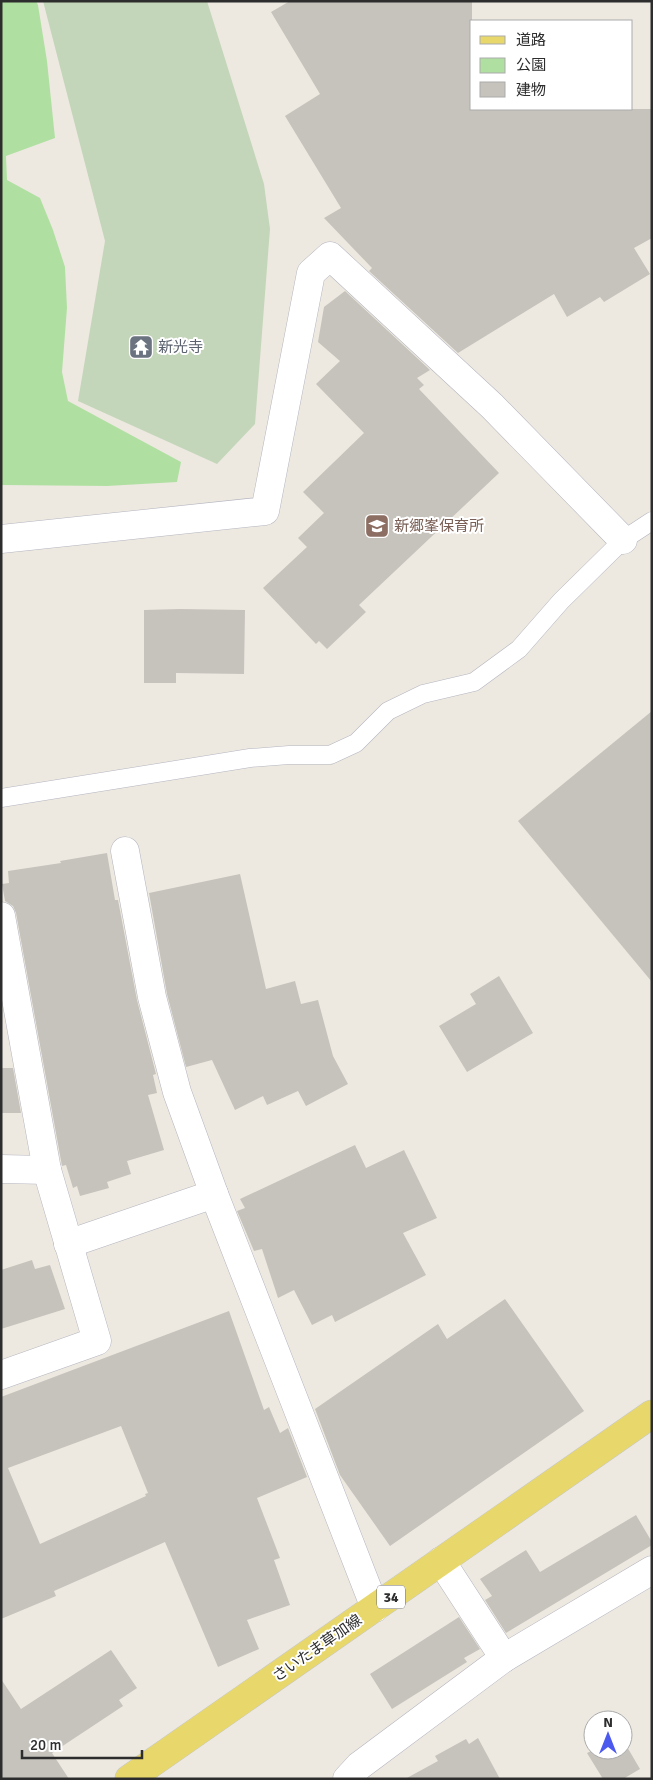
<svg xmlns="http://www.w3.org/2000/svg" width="653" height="1780" viewBox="0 0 653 1780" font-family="Signika,'Noto Sans JP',sans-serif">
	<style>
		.green { fill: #b0e0a1 }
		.cemetery { fill: #c4d6b9 }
		.building { fill: #c6c3bc; fill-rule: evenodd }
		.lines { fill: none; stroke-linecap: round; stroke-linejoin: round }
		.lane-casing { stroke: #b4b5bf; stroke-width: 19 }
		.street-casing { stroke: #b4b5bf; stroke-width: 29 }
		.primary-casing { stroke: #c8c8c8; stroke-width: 29 }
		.lane { stroke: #fff; stroke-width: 18 }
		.street { stroke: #fff; stroke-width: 28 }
		.primary { stroke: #e8d86b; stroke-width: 28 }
		.labels { text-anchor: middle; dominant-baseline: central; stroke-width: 4; stroke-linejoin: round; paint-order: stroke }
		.shield { fill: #fff; stroke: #6c6c6c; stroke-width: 1 }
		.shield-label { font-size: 14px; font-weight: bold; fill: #2d2d2d }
		.worship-label { font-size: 15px; fill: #5b616d; stroke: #fff; text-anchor: start }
		.education-label { font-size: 15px; fill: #785e54; stroke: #fff; text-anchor: start }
		.street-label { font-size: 15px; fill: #2d2d2d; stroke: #fff }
	</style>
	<rect width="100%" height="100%" fill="#ede9e1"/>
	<polygon class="green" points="1,1 36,1 38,5 47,61 55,138 6,156 7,180 40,198 53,230 65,267 67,308 62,372 68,401 181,462 177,482 107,486 1,485"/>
	<polygon class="cemetery" points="43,1 207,1 264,184 270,229 255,424 217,464 78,401 105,241"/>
	<g class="building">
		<polygon points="290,1 472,1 472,109 652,109 652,238 634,248 650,274 604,302 600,297 567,317 554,294 458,353 369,271 372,268 324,218 341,208 285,116 320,94 271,12"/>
		<polygon points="345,291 430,370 417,378 424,385 419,389 499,473 359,605 366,612 327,649 319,641 316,644 263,588 307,547 298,538 324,513 303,492 364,433 316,384 340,361 318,342 324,307"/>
		<polygon points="180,609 245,610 244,674 176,673 176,683 144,683 144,610"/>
		<polygon points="652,711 652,982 518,821"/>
		<polygon points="107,853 115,900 118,900 137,1000 156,1074 153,1075 157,1093 148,1095 164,1150 127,1161 131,1174 107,1182 109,1188 80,1196 77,1186 73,1188 66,1165 62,1166 16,913 13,906 5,901 2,884 9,883 8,871 61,863 60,861"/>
		<polygon points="240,874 266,989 295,981 301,1004 318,1000 333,1056 348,1084 306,1106 298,1091 267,1105 263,1096 235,1110 212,1060 186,1067 167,994 149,893"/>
		<polygon points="499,976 533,1033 467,1072 439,1026 476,1004 470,994"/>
		<polygon points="1,1068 13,1068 21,1113 1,1113"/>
		<polygon points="355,1145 366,1168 404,1150 437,1218 403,1233 426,1275 335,1322 332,1315 312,1325 294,1290 278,1298 262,1249 254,1251 237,1211 245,1208 240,1199"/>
		<polygon points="32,1260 35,1269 50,1265 65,1309 1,1329 1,1270"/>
		<polygon points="505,1299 584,1411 390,1546 340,1475 315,1409 438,1324 447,1339"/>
		<path d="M 229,1311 L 264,1410 L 269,1407 L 280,1433 L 288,1428 L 307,1477 L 257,1498 L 280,1558 L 274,1560 L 290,1605 L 247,1620 L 259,1649 L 218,1667 L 165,1542 L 54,1591 L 56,1596 L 1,1619 L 1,1397 ZM 121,1426 L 148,1493 L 145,1494 L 146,1496 L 40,1544 L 8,1468 Z"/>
		<polygon points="636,1515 652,1542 652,1545 506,1633 485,1600 492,1596 480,1579 526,1550 540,1572"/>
		<polygon points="459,1617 480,1649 464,1658 467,1662 392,1709 370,1674"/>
		<polygon points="111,1650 137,1688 119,1700 123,1706 52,1753 69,1779 1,1779 1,1679 21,1709"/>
		<polygon points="478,1738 500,1779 405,1779 438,1761 435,1756 466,1739 469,1744"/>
		<polygon points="623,1740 640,1769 623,1779 603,1779 587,1753 593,1750 623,1750"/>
	</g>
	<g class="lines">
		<defs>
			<polyline id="lane" points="1,798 250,758 289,755 330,755 356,743 388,711 423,694 474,682 519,649 561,601 623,540 652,521"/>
			<g id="street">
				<polyline points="1,539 265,511 311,273 330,256 492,406 623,540"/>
				<polyline points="125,851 152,997 177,1092 214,1194 375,1608"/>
				<polyline points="1,916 47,1170 97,1341 1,1375"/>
				<polyline points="1,1169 47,1170"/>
				<polyline points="68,1244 214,1194"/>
				<polyline points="441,1561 504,1658"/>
				<polyline points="347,1779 359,1766 504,1658 652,1570"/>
			</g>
			<polyline id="primary" points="129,1779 652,1414"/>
		</defs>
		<use href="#lane" class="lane-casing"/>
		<use href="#street" class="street-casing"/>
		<use href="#primary" class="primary-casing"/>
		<use href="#lane" class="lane"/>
		<use href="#street" class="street"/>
		<use href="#primary" class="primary"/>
	</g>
	<defs>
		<symbol id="temple-square" viewBox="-11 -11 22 22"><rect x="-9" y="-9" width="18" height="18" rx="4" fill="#6b7280" stroke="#fff"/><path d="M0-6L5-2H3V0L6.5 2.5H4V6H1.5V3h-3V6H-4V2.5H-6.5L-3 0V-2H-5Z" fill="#fff"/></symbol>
		<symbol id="school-square" viewBox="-11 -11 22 22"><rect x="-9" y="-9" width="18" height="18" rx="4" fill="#8d6e63" stroke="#fff"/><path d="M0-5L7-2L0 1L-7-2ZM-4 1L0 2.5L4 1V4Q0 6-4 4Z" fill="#fff"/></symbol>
	</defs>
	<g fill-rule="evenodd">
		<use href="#temple-square" x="127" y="333" width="28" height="28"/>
		<use href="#school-square" x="363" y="512" width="28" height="28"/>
	</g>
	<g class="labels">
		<rect class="shield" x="377" y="1585.5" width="28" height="23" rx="4"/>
		<g class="shield-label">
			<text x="391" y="1597">34</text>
		</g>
		<g class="worship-label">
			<text x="158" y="347">新光寺</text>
		</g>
		<g class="education-label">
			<text x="394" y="526">新郷峯保育所</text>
		</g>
		<g class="street-label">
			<text transform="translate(317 1648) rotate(-35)">さいたま草加線</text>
		</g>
	</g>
	<rect width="653" height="1780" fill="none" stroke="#2d2d2d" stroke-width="5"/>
	<rect x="470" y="20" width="162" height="90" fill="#ffffff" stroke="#ababab"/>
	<rect x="480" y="36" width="25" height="8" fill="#e8d86b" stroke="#ababab"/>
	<text x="516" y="45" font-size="15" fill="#2d2d2d">道路</text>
	<rect x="480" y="58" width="25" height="15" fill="#b0e0a1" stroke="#ababab"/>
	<text x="516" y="70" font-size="15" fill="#2d2d2d">公園</text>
	<rect x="480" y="82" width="25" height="15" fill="#c6c3bc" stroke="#ababab"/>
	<text x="516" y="95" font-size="15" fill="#2d2d2d">建物</text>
	<g transform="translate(608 1735)"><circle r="24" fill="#ffffff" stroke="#ababab"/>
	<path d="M0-4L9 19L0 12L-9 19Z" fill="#4c59ef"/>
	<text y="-8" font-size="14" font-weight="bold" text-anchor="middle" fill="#2d2d2d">N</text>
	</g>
	<path d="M22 1750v8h120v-8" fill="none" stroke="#2d2d2d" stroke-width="2.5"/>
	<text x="30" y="1750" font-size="15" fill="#2d2d2d" stroke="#ffffff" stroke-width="4" paint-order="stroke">20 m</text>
</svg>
